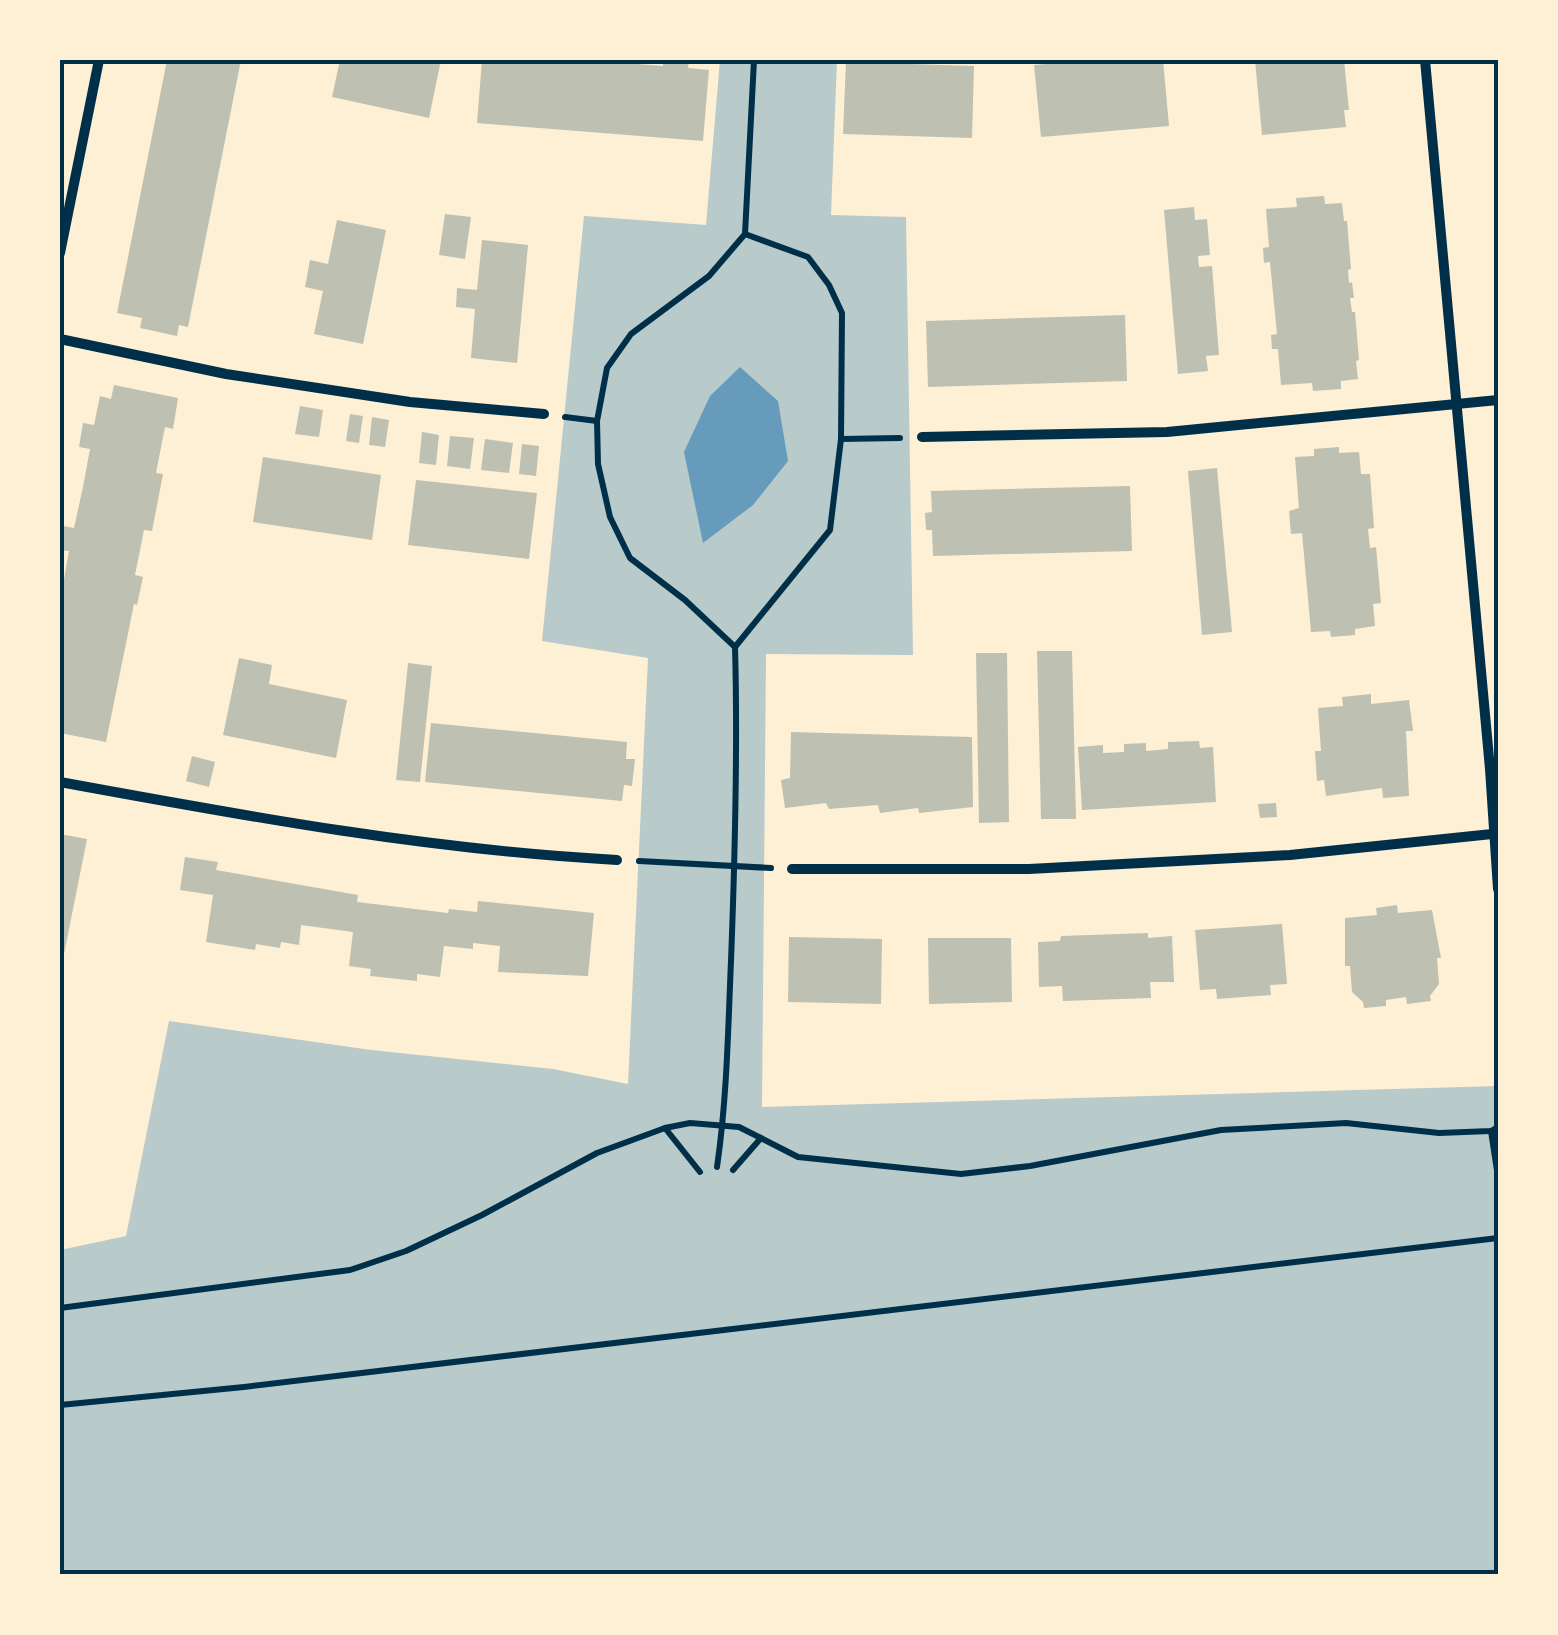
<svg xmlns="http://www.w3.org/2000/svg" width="1558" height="1635" viewBox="0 0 1558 1635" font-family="'Fira Sans Condensed',sans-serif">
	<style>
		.green { fill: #b9caca }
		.water { fill: #669bbc }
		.building { fill: #bec0b2 }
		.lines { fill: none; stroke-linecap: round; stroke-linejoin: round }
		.path { stroke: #003049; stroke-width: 6 }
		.minor { stroke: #003049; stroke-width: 10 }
		.neatline { fill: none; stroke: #003049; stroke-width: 4 }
	</style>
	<rect width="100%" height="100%" fill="#fdf0d5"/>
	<polygon class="green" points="720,60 837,60 831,215 906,217 913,655 766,654 762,1107 1498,1086 1498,1575 60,1575 60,1250 126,1236 169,1021 371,1050 553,1069 628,1084 648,658 542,641 584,216 706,225"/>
	<polygon class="water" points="740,367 778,401 788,461 753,505 703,543 684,452 710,396"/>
	<g class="building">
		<polygon points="167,60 241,60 188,327 179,325 177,336 140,328 142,318 117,313"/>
		<polygon points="340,60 441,60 429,118 332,97"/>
		<polygon points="482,60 624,60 624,63 663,66 663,60 689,60 688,68 709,70 703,141 477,123"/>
		<polygon points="1092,60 1163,60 1169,126 1041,137 1034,65"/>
		<polygon points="1255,60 1344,60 1349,110 1344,110 1346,127 1262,135"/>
		<polygon points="846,62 974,66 972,138 843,134"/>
		<polygon points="1324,196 1325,204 1342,203 1344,221 1347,221 1351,269 1348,270 1349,283 1352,282 1354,298 1350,298 1352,312 1355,312 1359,360 1356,361 1358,379 1341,381 1341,389 1313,391 1312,383 1281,385 1278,349 1272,349 1271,335 1277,334 1270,262 1264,263 1263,248 1269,247 1266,209 1297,207 1296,198"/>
		<polygon points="1194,207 1195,220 1207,219 1210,255 1198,256 1199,267 1212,266 1219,355 1206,356 1208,371 1178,374 1164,210"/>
		<polygon points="445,214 471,217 465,259 439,255"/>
		<polygon points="337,220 386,230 363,344 314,334 323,291 305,287 310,260 328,264"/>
		<polygon points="482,240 528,245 517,363 471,358 475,309 456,307 457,288 477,290"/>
		<polygon points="1125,315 1127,381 928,387 926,321"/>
		<polygon points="114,385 178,398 173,429 165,427 156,473 163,474 152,531 144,530 135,575 143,577 137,605 134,604 106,742 60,733 60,602 69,551 60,550 60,539 63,526 74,528 83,487 90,449 79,447 83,423 94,425 100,396 111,399"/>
		<polygon points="300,406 323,410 319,437 295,434"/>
		<polygon points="350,414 363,416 359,443 346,441"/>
		<polygon points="372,417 389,420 385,447 369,445"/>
		<polygon points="422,432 439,435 436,465 419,463"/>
		<polygon points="450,436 474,438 470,469 447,466"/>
		<polygon points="485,439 513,443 509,473 481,470"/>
		<polygon points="522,444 539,446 536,476 519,474"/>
		<polygon points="1339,447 1339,453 1359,452 1361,474 1370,474 1374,528 1368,529 1370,548 1376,547 1381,603 1373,604 1375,626 1355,629 1355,635 1331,637 1330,631 1311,632 1302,533 1291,534 1289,511 1299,508 1295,457 1314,456 1314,449"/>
		<polygon points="263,457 381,475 372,540 253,522"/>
		<polygon points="1217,468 1232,632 1202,635 1188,471"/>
		<polygon points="416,480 537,493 529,559 408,545"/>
		<polygon points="1130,486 1132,551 933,556 932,530 926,530 925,513 932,512 931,491"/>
		<polygon points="1037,651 1072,651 1076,819 1041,819"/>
		<polygon points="976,653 1007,653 1009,822 979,823"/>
		<polygon points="239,658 272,665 269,684 347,700 336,758 223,735"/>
		<polygon points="408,663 432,666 420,782 396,780"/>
		<polygon points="1371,694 1371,704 1409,700 1413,731 1406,731 1409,796 1383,798 1382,788 1326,796 1324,780 1317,781 1315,751 1321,751 1318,708 1343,706 1342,697"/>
		<polygon points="431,723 627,742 626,759 635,759 632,786 624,785 622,801 425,782"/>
		<polygon points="791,732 972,737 973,807 919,813 918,808 880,813 878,805 829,809 826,803 785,808 781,780 790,778"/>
		<polygon points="1199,741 1200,748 1213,747 1216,802 1082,810 1078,747 1103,745 1103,753 1124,752 1124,744 1146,743 1146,751 1168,749 1168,742"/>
		<polygon points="192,756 215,762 209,787 186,781"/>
		<polygon points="1276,803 1277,817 1260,818 1258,804"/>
		<polygon points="60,834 87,839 62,964 60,963"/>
		<polygon points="185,857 218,862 216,870 358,895 357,902 448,913 449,909 477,912 478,901 594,913 588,976 498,972 500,946 473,943 473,949 444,946 440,977 417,974 417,981 370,976 371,969 349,966 353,932 301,925 299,945 281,942 280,948 256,944 255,950 206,942 213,895 180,890"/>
		<polygon points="1397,905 1398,913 1432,910 1441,958 1437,958 1439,984 1430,996 1431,1001 1407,1004 1406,997 1386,1000 1386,1006 1364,1008 1363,1002 1352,992 1350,966 1345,966 1345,918 1377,915 1376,908"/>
		<polygon points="1282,924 1287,984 1270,985 1271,995 1217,999 1216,989 1200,990 1195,930"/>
		<polygon points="1148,933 1148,938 1172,936 1174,982 1150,982 1151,998 1063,1001 1062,986 1039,987 1038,942 1060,941 1061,936"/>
		<polygon points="789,937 882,939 881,1004 788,1002"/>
		<polygon points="928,938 1011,938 1012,1002 929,1004"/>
	</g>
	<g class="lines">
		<g class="path">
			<polyline points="565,417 597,421"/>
			<polyline points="841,439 900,438"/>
			<polyline points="735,647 830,530 841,439 842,313 829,285 808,257 745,234"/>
			<polyline points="639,861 771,868"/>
			<polyline points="665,1128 700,1172"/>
			<polyline points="1491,1131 1498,1177"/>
			<path d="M 717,1167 C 727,1099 728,1030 731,961 C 735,856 738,752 735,647 L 685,600 L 630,558 L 610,517 L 598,464 L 597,421 L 607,368 L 631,334 L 709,276 L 745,234 L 754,60"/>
			<polyline points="733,1170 761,1138"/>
			<polyline points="60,1308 350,1270 406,1251 482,1215 597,1153 665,1128 690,1123 739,1127 798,1157 961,1174 1030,1166 1221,1130 1346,1123 1439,1133 1491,1131 1498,1127"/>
			<polyline points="60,1405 244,1387 1498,1238"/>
		</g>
		<g class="minor">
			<polyline points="1425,60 1490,769 1498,889"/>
			<polyline points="60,253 99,60"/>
			<polyline points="60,339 226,374 410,402 544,414"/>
			<polyline points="922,437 1167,432 1498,400"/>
			<path d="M 60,782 C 245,816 429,850 617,860"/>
			<polyline points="792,869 1029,869 1290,855 1492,834"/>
		</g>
	</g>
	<rect width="1558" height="1635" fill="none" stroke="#fdf0d5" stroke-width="125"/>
	<rect x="62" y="62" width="1434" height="1510" class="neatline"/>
</svg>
